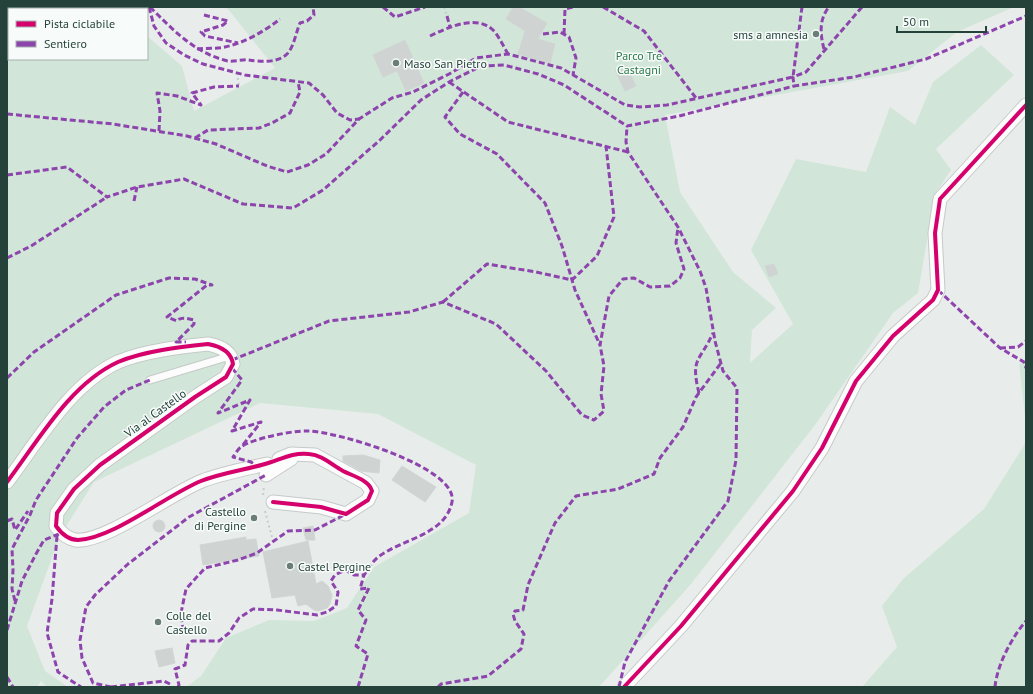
<svg xmlns="http://www.w3.org/2000/svg" width="1033" height="694" viewBox="0 0 1033 694" font-family="'PT Sans',sans-serif">
	<style>
		.green { fill: #d1e6d8 }
		.building { fill: #cfd4d2; stroke: #d1d6d4 }
		.lines { fill: none; stroke-linecap: round; stroke-linejoin: round }
		.lane-casing { stroke: #c5cac8; stroke-width: 9 }
		.street-casing { stroke: #c5cac8; stroke-width: 15 }
		.path { stroke: #c3ccca; stroke-width: 2; stroke-dasharray: 2 3; stroke-linecap: butt }
		.lane { stroke: #fcfcfc; stroke-width: 7 }
		.street { stroke: #fcfcfc; stroke-width: 13 }
		.quiet { stroke: #8e44ad; stroke-width: 3; stroke-dasharray: 6 3; stroke-linecap: butt }
		.cycleway-casing { stroke: #f7fbf9; stroke-width: 6 }
		.cycleway { stroke: #d6006c; stroke-width: 4 }
		.poi-dot { fill: #697e78; stroke: #f7fbf9; stroke-width: 1.5 }
		.labels { text-anchor: middle; dominant-baseline: central; stroke-width: 3; stroke-linejoin: round; paint-order: stroke }
		.poi-label { font-size: 12px; fill: #24423a; stroke: #f7fbf9; text-anchor: start }
		.park-label { font-size: 12px; fill: #2d7a4b; stroke: #f7fbf9 }
		.street-label { font-size: 12px; fill: #24423a; stroke: #f7fbf9 }
	</style>
	<rect width="100%" height="100%" fill="#e8edeb"/>
	<g class="green">
		<polygon points="7,7 137,7 138,9 9,9 9,59 147,59 147,36 182,66 194,111 275,68 228,9 223,7 1014,7 957,32 908,71 665,115 680,192 733,272 776,308 752,330 750,363 793,324 751,250 796,159 866,172 890,107 915,125 933,82 981,45 1014,75 936,149 951,170 935,194 918,293 893,313 815,425 691,584 599,687 186,687 201,676 226,638 269,620 314,621 347,608 374,567 469,513 476,465 378,414 260,403 94,482 60,536 27,626 45,671 68,687 47,687 41,681 37,687 7,687"/>
		<polygon points="1026,361 1026,425 1019,364"/>
		<polygon points="1026,442 1026,687 862,687 897,647 882,606 903,579 984,509"/>
	</g>
	<g class="building">
		<polygon points="513,7 519,7 547,23 538,39 555,44 550,64 518,54 525,31 506,19"/>
		<polygon points="405,40 424,83 406,91 397,71 383,77 373,55"/>
		<polygon points="626,65 636,86 625,91 615,70"/>
		<polygon points="774,264 778,274 769,277 765,266"/>
		<polygon points="363,455 380,460 379,473 361,471 343,461 343,456"/>
		<polygon points="402,466 436,487 425,502 392,480"/>
		<circle cx="159" cy="526" r="6"/>
		<polygon points="313,526 315,540 306,540 303,528"/>
		<polygon points="246,537 246,540 256,539 259,556 203,565 200,545"/>
		<polygon points="308,541 316,584 322,581 328,586 332,595 330,604 327,608 318,611 314,610 306,604 298,606 295,595 272,598 263,552"/>
		<polygon points="172,648 175,663 159,667 155,651"/>
	</g>
	<g class="lines">
		<defs>
			<polyline id="lane" points="150,380 230,356"/>
			<g id="street">
				<polyline points="266,475 291,459"/>
				<path d="M 7,482 C 38,441 70,384 118,362 C 144,351 180,347 208,344 C 219,346 231,351 233,364 L 226,377 L 195,397 L 100,465 L 74,489 L 57,513 L 56,526 C 61,533 66,538 75,540 C 104,544 171,493 202,481 C 222,473 245,469 267,464"/>
				<polyline points="273,502 321,507 346,514 368,500 372,491 366,483 315,455 291,454 279,459"/>
				<polyline points="624,687 681,626 793,491 822,448 856,381 893,336 933,300 938,290 935,233 940,199 1026,105"/>
			</g>
		</defs>
		<use href="#lane" class="lane-casing"/>
		<use href="#street" class="street-casing"/>
		<g class="path">
			<polyline points="444,7 447,16"/>
			<polyline points="237,73 239,86"/>
			<polyline points="263,495 264,486"/>
			<polyline points="265,511 273,541"/>
		</g>
		<use href="#lane" class="lane"/>
		<use href="#street" class="street"/>
		<g class="quiet">
			<polyline points="149,7 154,26 166,43 184,55 203,64 245,75 309,83 323,95 337,113 350,120 359,119"/>
			<path d="M 150,7 C 172,29 194,52 224,60 C 232,63 241,59 249,60 C 260,62 278,63 287,54 C 294,47 296,32 300,23 L 307,21 L 314,15 L 313,7"/>
			<polyline points="383,7 395,17 425,7"/>
			<polyline points="603,7 644,31 696,98"/>
			<polyline points="862,7 806,72 793,77 794,86 854,77 926,59 1026,16"/>
			<polyline points="99,9 102,7"/>
			<polyline points="204,15 228,21 223,25 201,32 205,36 238,43"/>
			<polyline points="447,16 450,27"/>
			<polyline points="7,26 9,26"/>
			<polyline points="543,34 560,32 569,37 576,58 573,75"/>
			<polyline points="564,34 565,9 573,7"/>
			<path d="M 430,36 C 449,27 478,13 495,32 C 500,39 504,47 508,54"/>
			<path d="M 197,49 C 206,48 216,49 225,47 C 244,43 265,31 280,19"/>
			<path d="M 824,49 C 820,34 819,19 829,7"/>
			<polyline points="449,82 508,122 628,152"/>
			<polyline points="463,92 445,117 460,134 497,154 545,203 562,246 575,290 600,345"/>
			<polyline points="7,114 113,124 187,136 216,144 267,166 287,172 308,165 326,154 359,119 392,98 413,92 451,73 476,58 508,54 561,68 625,105 640,107 667,105 793,77 802,7"/>
			<polyline points="159,131 160,111 157,93 177,96 201,105 192,93 214,87 239,86"/>
			<polyline points="195,138 208,130 259,128 272,123 290,113 300,92 298,82"/>
			<polyline points="7,175 67,167 107,197 137,187 184,179 243,204 293,208 323,190 380,140 421,100 449,82 481,66 504,65 538,74 564,85 627,126 679,116 794,86"/>
			<polyline points="134,201 137,187"/>
			<polyline points="7,258 31,246 107,197"/>
			<polyline points="938,290 1000,348 1024,362 1026,368"/>
			<polyline points="443,302 487,264 536,272 572,280 597,256 614,217 606,146"/>
			<polyline points="1000,348 1018,347 1026,341"/>
			<polyline points="232,360 329,321 409,312 443,302 496,324 546,371 582,415 594,420 604,411 601,394 604,366 600,345 609,296 623,279 634,278 650,287 670,286 680,278 684,269 676,243 678,227"/>
			<polyline points="232,368 242,380 218,413 250,400 232,431 261,422 242,446"/>
			<path d="M 7,378 L 34,352 L 116,295 L 169,278 L 195,279 L 212,285 L 207,285 L 167,317 L 177,321 C 181,316 188,319 194,320 L 194,324 L 176,342 L 186,342"/>
			<path d="M 699,393 C 690,357 700,362 713,333"/>
			<polyline points="7,521 12,519 15,530 28,511"/>
			<polyline points="57,536 52,599 47,633 58,672 81,687"/>
			<polyline points="15,601 12,589 13,570 12,549 30,515 36,500 77,438 104,407 126,390 150,380"/>
			<polyline points="7,630 22,581 36,554 44,540 59,534"/>
			<polyline points="183,631 181,613 186,589 205,568 238,560 257,553 288,531 315,530 346,514"/>
			<polyline points="7,677 13,687"/>
			<polyline points="111,687 93,683 82,658 80,640 86,607 95,595 128,564 189,517 266,475"/>
			<polyline points="111,687 164,681 170,684"/>
			<path d="M 178,687 L 179,685 L 175,669 L 185,665 L 188,645 L 192,641 L 219,641 L 229,633 L 239,618 L 253,609 L 277,610 L 317,615 L 327,612 L 336,606 L 338,592 L 331,581 L 335,575 L 345,570 L 354,575 L 364,575 C 368,570 372,562 377,558 C 400,539 445,536 452,502 C 459,467 335,431 308,431 C 294,430 251,439 241,447 C 238,449 235,454 233,457 L 251,462 L 256,466"/>
			<polyline points="358,687 368,654 356,646 366,620 358,610 369,588 360,589 364,575"/>
			<polyline points="438,687 441,684 488,676 521,649 524,634 515,621 513,614 515,611 523,610 528,585 547,541 555,523 576,496 618,489 654,474 660,458 683,427 696,397 721,363"/>
			<polyline points="619,687 625,662 669,581 728,501 736,460 737,388 723,371 715,341 706,288 700,271 678,227 628,152 626,142 627,126"/>
			<path d="M 995,687 C 997,665 1012,637 1026,621"/>
		</g>
		<defs>
			<g id="cycleway">
				<path d="M 7,482 C 38,441 70,384 118,362 C 144,351 180,347 208,344 C 219,346 231,351 233,364 L 226,377 L 195,397 L 100,465 L 74,489 L 57,513 L 56,526 C 61,533 68,540 78,540 C 114,538 165,496 201,481 C 221,473 244,470 265,464 C 280,460 292,452 309,454 C 322,455 332,465 343,471 C 353,476 369,480 372,491 L 368,500 L 346,514 L 321,507 L 273,502"/>
				<polyline points="624,687 681,626 793,491 822,448 856,381 893,336 933,300 938,290 935,233 940,199 1026,105"/>
			</g>
		</defs>
		<use href="#cycleway" class="cycleway-casing"/>
		<use href="#cycleway" class="cycleway"/>
	</g>
	<g class="poi-dot">
		<circle cx="816" cy="34" r="4"/>
		<circle cx="396" cy="63" r="4"/>
		<circle cx="254" cy="518" r="4"/>
		<circle cx="290" cy="566" r="4"/>
		<circle cx="158" cy="622" r="4"/>
	</g>
	<g class="labels">
		<g class="poi-label">
			<text x="808" y="34" text-anchor="end">sms a amnesia</text>
			<text x="404" y="63">Maso San Pietro</text>
			<text x="246" y="511" text-anchor="end">Castello<tspan x="246" dy="14">di Pergine</tspan></text>
			<text x="298" y="566">Castel Pergine</text>
			<text x="166" y="615">Colle del<tspan x="166" dy="14">Castello</tspan></text>
		</g>
		<g class="park-label">
			<text x="639" y="55">Parco Tre<tspan x="639" dy="14">Castagni</tspan></text>
		</g>
		<g class="street-label">
			<text transform="translate(155 413) rotate(-36)">Via al Castello</text>
		</g>
	</g>
	<rect width="1033" height="694" fill="none" stroke="#24423a" stroke-width="16"/>
	<rect x="8" y="8" width="140" height="52" fill="#f7fbf9" stroke="#a3b1ad"/>
	<rect x="16" y="21" width="20" height="6" fill="#d6006c" stroke="#a3b1ad"/>
	<text x="44" y="28" font-size="12" fill="#24423a">Pista ciclabile</text>
	<rect x="16" y="41" width="20" height="6" fill="#8e44ad" stroke="#a3b1ad"/>
	<text x="44" y="48" font-size="12" fill="#24423a">Sentiero</text>
	<path d="M897 26v6h89v-6" fill="none" stroke="#24423a" stroke-width="2"/>
	<text x="903" y="26" font-size="12" fill="#24423a" stroke="#f7fbf9" stroke-width="3" paint-order="stroke">50 m</text>
</svg>
